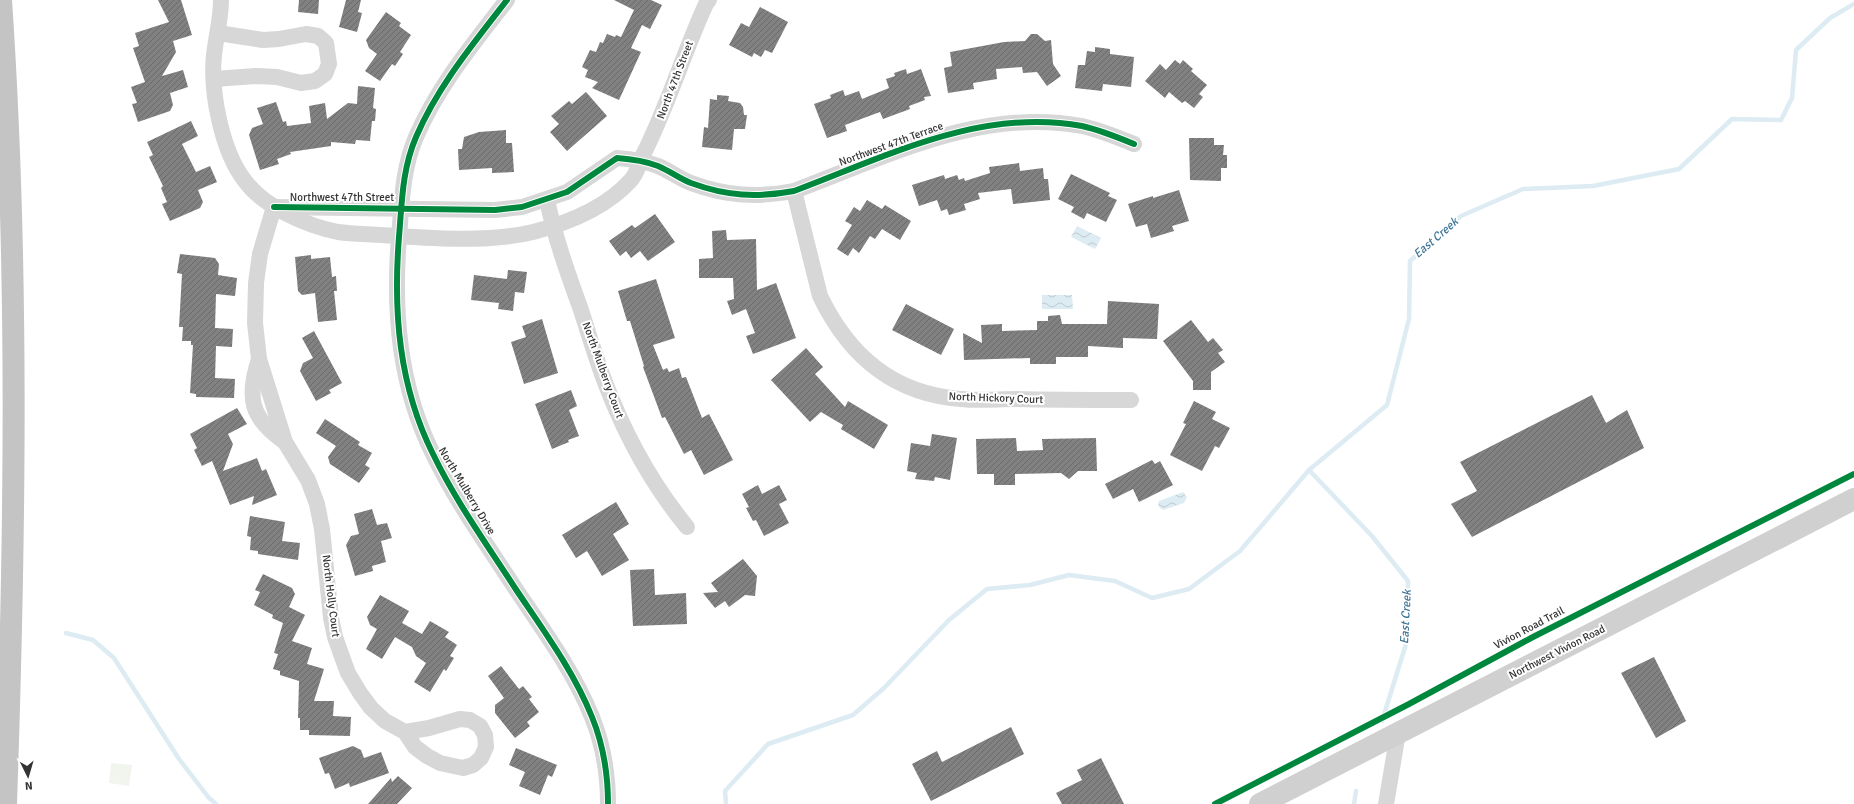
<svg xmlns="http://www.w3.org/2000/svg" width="1854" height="804" viewBox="0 0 1854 804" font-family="Signika,sans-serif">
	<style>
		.pitch { fill: #f1f5ed }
		.water { fill: url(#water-waves) }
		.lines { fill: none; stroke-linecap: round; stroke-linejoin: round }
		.stream { stroke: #ddebf3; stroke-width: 4.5 }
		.building { fill: url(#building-hatch) }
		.minor { stroke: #d7d7d7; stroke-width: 16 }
		.secondary { stroke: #d0d0d0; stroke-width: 22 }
		.motorway { stroke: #c4c4c4; stroke-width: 22 }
		.cycleway-casing { stroke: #fff; stroke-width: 8 }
		.cycleway { stroke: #00873e; stroke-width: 6 }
		.labels { text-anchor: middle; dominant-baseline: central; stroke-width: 4; stroke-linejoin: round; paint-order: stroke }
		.street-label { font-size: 11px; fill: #333; stroke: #fff }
		.water-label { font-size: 12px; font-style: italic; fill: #3f7597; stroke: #fff }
	</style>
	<defs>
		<pattern id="water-waves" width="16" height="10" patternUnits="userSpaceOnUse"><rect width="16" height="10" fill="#ddebf3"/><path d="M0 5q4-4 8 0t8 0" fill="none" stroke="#becad1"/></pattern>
		<pattern id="building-hatch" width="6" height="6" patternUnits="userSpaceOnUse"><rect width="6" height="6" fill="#818181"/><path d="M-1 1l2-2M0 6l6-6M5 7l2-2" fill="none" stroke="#6a6a6a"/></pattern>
	</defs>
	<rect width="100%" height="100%" fill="#fff"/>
	<polygon class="pitch" points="111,763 132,765 129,786 109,783"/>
	<g class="water">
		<polygon points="1077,226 1101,238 1095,249 1071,237"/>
		<polygon points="1042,295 1072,295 1073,309 1042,309"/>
		<polygon points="1183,492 1187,497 1184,503 1163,510 1158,506 1159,501"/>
	</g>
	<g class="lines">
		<g class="stream">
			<polyline points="66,633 93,640 114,658 179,759 209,798 216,804"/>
			<polyline points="1382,721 1407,641 1408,581 1372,536 1309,470 1387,405 1409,319 1410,261 1461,216 1523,189 1593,186 1679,169 1732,119 1781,120 1792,98 1796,50 1830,18 1854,4"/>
			<polyline points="726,804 725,791 768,744 853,715 884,688 949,620 987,589 1030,585 1069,575 1115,581 1152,598 1189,589 1240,551 1309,470"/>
			<polyline points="1354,804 1356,791"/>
		</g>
	</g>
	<g class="building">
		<polygon points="158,0 181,0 192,35 173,41 176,52 162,76 183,70 188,87 170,93 173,105 170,111 138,122 132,104 137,103 131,87 145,82 133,48 139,46 135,33 169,22"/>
		<polygon points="299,0 319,0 318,14 298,12"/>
		<polygon points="346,0 361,0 358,12 362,13 357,32 339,27"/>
		<polygon points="614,0 651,0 662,5 650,29 642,25 631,48 641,52 619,100 592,88 598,82 585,77 588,70 582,67 590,50 596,52 600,42 603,43 607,34 615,37 616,35 621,37 634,10"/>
		<polygon points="760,7 788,22 772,53 765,50 761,57 754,53 752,57 729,45 741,23 749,27"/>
		<polygon points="386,12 401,23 399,26 411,35 400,52 403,54 395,66 392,64 380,81 365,71 377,54 369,48 366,40"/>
		<polygon points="1031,34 1037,34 1045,41 1051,40 1053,64 1061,76 1047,86 1037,72 1023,73 1022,67 996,69 997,79 973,83 974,89 948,93 944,68 952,66 950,52 1004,42 1025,41"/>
		<polygon points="1095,47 1110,49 1110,54 1134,57 1131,87 1103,84 1102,91 1075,88 1078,65 1085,65 1087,51 1095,52"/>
		<polygon points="1175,60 1180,64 1183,60 1193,69 1191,71 1207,85 1199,94 1203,97 1194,108 1185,101 1182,103 1169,92 1165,98 1145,81 1160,64 1166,70"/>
		<polygon points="906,69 907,74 921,69 931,96 924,97 925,100 909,106 910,109 883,119 880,112 845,125 847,131 827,138 814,104 831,98 830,95 843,90 845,96 859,91 862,99 889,88 886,79 895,76 894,73"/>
		<polygon points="358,86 375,88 373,108 376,109 375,121 372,121 370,141 356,140 355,144 331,142 331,146 290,152 291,154 277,159 279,164 260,170 249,135 252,128 263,124 257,108 276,102 283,122 286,121 287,126 311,123 309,106 325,103 327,119 348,103 357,104"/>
		<polygon points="586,92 607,116 567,151 550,132 559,124 551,116 569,101 572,104"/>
		<polygon points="717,95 729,96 728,101 740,103 743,107 744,115 747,115 745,129 734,129 732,150 702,147 704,127 708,128 710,99 717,100"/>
		<polygon points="191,121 198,136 182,144 196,172 210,166 217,182 198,190 203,202 200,208 170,221 162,204 167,202 161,188 163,186 149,157 153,155 147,142"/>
		<polygon points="506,130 506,143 512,143 514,172 492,173 492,168 459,170 458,149 462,149 464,137 479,132"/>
		<polygon points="1189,138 1214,138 1214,145 1224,145 1223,155 1227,155 1227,168 1221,168 1221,181 1190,180"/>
		<polygon points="1019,163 1020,171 1043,168 1044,179 1048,179 1050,200 1013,204 1011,189 978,193 980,199 964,204 966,210 949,215 947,209 941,211 937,200 919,206 912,185 944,175 945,179 957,175 959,180 964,178 965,181 990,173 989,167"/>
		<polygon points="1071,174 1110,193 1108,196 1117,200 1106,222 1087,213 1084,219 1071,212 1074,207 1058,199"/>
		<polygon points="1179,190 1189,221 1172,226 1174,231 1151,238 1147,224 1136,227 1128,204 1153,196 1153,198"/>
		<polygon points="867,200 882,209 885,205 911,221 900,240 882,229 875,239 870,236 859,253 853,248 848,256 837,249 852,225 845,221 854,207 860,211"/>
		<polygon points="655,214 675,242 648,261 640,251 631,258 626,251 620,256 609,241 632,225 635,228"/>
		<polygon points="726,230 727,240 756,239 757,290 776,283 796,338 753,354 746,336 755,333 746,309 732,315 727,301 734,299 733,278 699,278 699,259 713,258 712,231"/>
		<polygon points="180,254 215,258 219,264 218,275 237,278 235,296 216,294 215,328 233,329 232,347 216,346 215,378 235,379 234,398 196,397 196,394 190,393 193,345 191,345 191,341 182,341 183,327 179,327 182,274 177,273"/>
		<polygon points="311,255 311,259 330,257 332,277 336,276 337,291 334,291 337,320 318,322 315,293 302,295 298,291 295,257"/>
		<polygon points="508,270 527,272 524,293 515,292 513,311 498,309 499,303 471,300 474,275 507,279"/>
		<polygon points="656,279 675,338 653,345 663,370 667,368 669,372 679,368 682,378 686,377 702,418 709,414 733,460 704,475 691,450 684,454 665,417 662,418 643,367 644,366 630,321 627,321 618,291"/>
		<polygon points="1108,301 1159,304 1157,339 1123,338 1123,348 1088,346 1088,357 1056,357 1056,364 1030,364 1030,358 964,360 963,333 982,343 981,325 1002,324 1002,331 1037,330 1037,321 1048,321 1048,316 1060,315 1062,324 1107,324"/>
		<polygon points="906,304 954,329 941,355 892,330"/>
		<polygon points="542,319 558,373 524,384 511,342 526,337 522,326"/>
		<polygon points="1191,320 1208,342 1213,338 1223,350 1218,353 1225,362 1211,372 1211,390 1193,390 1193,381 1163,341"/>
		<polygon points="314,331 342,383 329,390 331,393 316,401 300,371 303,363 313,358 302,338"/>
		<polygon points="806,348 823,367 815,374 845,407 848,401 888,425 874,449 841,429 843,425 821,412 810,422 771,380"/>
		<polygon points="571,390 577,406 569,410 579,436 568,440 569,442 552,449 535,404"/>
		<polygon points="1592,395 1606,423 1627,410 1644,448 1472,537 1451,504 1477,491 1460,462"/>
		<polygon points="1194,401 1216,412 1212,419 1230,428 1219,448 1215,446 1202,471 1170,455 1186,424 1183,423"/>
		<polygon points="237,408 247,424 228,434 233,444 223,471 257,458 262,471 266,469 277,495 252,505 254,496 230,505 212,461 202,466 194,450 197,448 190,434"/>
		<polygon points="325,419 360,442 358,445 372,453 365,465 370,468 359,483 330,464 328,457 336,446 316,433"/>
		<polygon points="932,434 957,438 950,480 935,477 934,481 915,479 917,473 907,471 911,443 930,446"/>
		<polygon points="1016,438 1017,451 1043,450 1042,439 1096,438 1097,471 1078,471 1069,479 1061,473 1015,474 1015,485 994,485 994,474 977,474 976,439"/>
		<polygon points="1152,460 1155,464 1160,461 1173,485 1139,502 1133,489 1113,499 1105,484"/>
		<polygon points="758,485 762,494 779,485 787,500 779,504 789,523 764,536 756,520 753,521 746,508 749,507 742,494"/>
		<polygon points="616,502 629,524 613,534 629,560 602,576 587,551 576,558 562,535"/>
		<polygon points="372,509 377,525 387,523 392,538 381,541 386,562 372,566 373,571 355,576 346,545 351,536 359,534 354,514"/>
		<polygon points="250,516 285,522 282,541 300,543 298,560 258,554 258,551 250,550 251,537 247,536"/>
		<polygon points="743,559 757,576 755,596 745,595 729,607 725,601 715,608 703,593 718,592 711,583"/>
		<polygon points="654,569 655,595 686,593 687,624 633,626 630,570"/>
		<polygon points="263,574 292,588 295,594 289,607 305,615 292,641 312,648 307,664 324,669 314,701 334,701 333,716 351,717 350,736 309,735 309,730 300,730 300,718 298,718 299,681 280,675 280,671 273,669 278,654 274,653 283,623 272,618 273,615 254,605 260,592 255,590"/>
		<polygon points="380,595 409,611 402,623 422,634 430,621 449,632 445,637 457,645 450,656 454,658 446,671 444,669 430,692 414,682 426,663 416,656 412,647 395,637 382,659 366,649 377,629 370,625 367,617"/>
		<polygon points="1654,657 1686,721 1656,738 1621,673"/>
		<polygon points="501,666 519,689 523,686 532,697 529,699 539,712 527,722 530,726 515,738 495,713 495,705 504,698 488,676"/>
		<polygon points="1011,727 1024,754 931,801 912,764 937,751 942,762"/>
		<polygon points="353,746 361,750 364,758 381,752 389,773 350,787 349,783 335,789 329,773 325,774 319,758"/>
		<polygon points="516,748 557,765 552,777 548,775 540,795 519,786 525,772 509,765"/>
		<polygon points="1101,758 1124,804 1062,804 1056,793 1082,780 1077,770"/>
		<polygon points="398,776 412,788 397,804 368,804 391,778 392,782"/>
	</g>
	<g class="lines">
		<g class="minor">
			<path d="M 221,0 C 221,19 216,37 214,55 C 210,92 222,152 245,181 C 264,207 307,226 338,232 C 352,234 368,234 382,235 C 429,238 488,243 533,232 C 568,223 607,207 631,180 C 637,174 639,163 643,155 C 668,106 683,54 706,4 L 709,0"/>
			<path d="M 507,0 C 473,44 438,86 416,137 C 402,170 402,202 399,237 C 393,312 399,386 433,454 C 456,502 488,546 517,591 C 544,631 574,672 592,717 C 603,744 608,775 608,804"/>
			<polyline points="214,79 256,76 277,77 301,83 315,81 325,74 329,64 326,43 318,36 306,34 279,39 263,40 218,33"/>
			<path d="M 794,191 L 820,296 C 849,356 893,394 961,399 C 979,401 998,399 1016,399 C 1054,400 1093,400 1131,400"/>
			<path d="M 547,200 C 555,238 568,274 581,310 C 588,332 595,355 603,377 C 623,431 650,482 687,527"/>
			<path d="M 274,207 L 495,210 L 522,207 L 567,192 L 617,158 C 631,159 645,161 658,166 C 670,171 680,179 691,183 C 726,196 757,198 794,191 C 885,157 981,107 1082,126 C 1100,130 1117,137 1134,144"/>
			<polyline points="274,207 260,254 256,283 255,323 259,359 285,442 308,480 317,504 322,529 331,618 335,637 341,654 348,673 360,693 371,708 385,721 405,732 415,747 427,756 440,763 463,768 473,765 481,758 486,747 485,735 480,726 470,720 460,719 429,728 405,732"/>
			<path d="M 259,359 C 246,398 251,419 285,442"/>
			<polyline points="1386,804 1398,733"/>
		</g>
		<polyline class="secondary" points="1260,804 1854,499"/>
		<path class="motorway" d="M 1,0 C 19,267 15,536 6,804"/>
		<defs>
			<g id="cycleway">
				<path d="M 507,0 C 473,44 438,86 416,137 C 402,170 402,202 399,237 C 393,312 399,386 433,454 C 456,502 488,546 517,591 C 544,631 574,672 592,717 C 603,744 608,775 608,804"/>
				<path d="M 274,207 L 495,210 L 522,207 L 567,192 L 617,158 C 631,159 645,161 658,166 C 670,171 680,179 691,183 C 726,196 757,198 794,191 C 885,157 981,107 1082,126 C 1100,130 1117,137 1134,144"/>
				<polyline points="1215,804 1409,704 1533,637 1854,474"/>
			</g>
		</defs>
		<use href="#cycleway" class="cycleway-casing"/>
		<use href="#cycleway" class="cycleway"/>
	</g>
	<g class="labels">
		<g class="street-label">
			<text transform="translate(675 80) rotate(-69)">North 47th Street</text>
			<text transform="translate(891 144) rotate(-20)">Northwest 47th Terrace</text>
			<text x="342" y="197">Northwest 47th Street</text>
			<text transform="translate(603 370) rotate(70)">North Mulberry Court</text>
			<text transform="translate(996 398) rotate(2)">North Hickory Court</text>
			<text transform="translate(467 491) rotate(59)">North Mulberry Drive</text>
			<text transform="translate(331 596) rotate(83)">North Holly Court</text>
			<text transform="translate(1529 628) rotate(-28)">Vivion Road Trail</text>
			<text transform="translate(1557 652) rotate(-27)">Northwest Vivion Road</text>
		</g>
		<g class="water-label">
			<text transform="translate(1436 238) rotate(-41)">East Creek</text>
			<text transform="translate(1406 617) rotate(-87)">East Creek</text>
		</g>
	</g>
	<g transform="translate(28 776) rotate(175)" stroke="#ffffff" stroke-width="3" paint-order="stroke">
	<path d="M0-3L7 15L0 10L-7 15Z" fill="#333333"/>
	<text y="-6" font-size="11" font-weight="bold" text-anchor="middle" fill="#333333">N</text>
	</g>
</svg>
